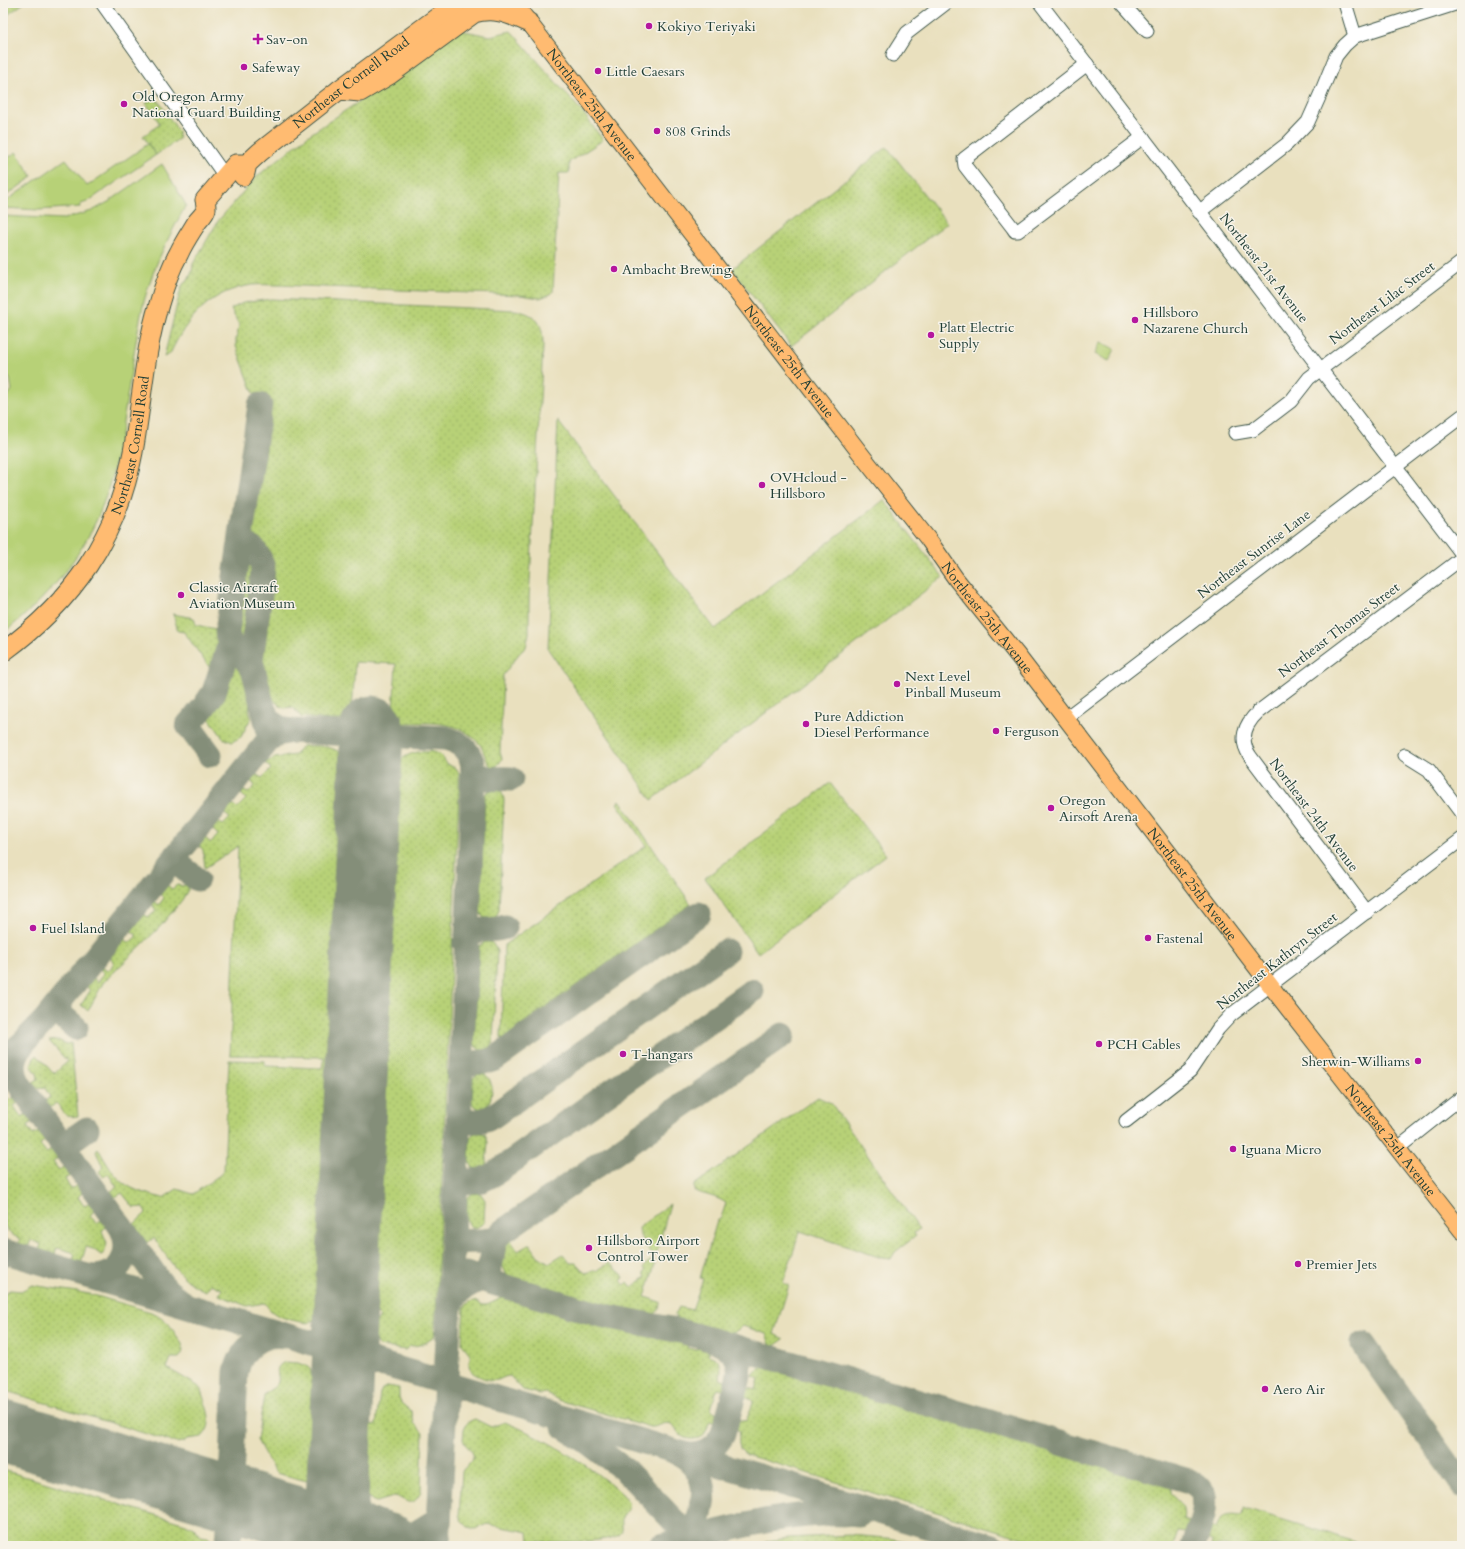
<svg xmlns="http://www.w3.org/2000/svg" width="1465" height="1549" viewBox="0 0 1465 1549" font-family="Cardo,serif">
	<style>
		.grass { fill: url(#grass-dots); stroke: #6b8756 }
		.park { fill: #b7d177; stroke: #6b8756 }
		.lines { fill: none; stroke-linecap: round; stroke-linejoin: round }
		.taxiway { stroke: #848e79; stroke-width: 25 }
		.runway { stroke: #848e79; stroke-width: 63 }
		.minor-casing { stroke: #3d5549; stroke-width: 15 }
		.major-casing { stroke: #3d5549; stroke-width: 18 }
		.highway-casing { stroke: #3d5549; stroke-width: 21 }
		.minor { stroke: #fff; stroke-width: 13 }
		.major { stroke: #ffbb71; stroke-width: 16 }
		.highway { stroke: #ffbb71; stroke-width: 19 }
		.poi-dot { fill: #b5179e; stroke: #f7f3e8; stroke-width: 1.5 }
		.labels { text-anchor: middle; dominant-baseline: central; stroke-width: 3; stroke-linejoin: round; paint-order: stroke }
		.poi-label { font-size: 14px; fill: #1f3d34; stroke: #f7f3e8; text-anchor: start }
		.street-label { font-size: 14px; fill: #1f3d34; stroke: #f7f3e8 }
	</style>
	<defs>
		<pattern id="grass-dots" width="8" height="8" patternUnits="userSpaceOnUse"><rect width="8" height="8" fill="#b7d177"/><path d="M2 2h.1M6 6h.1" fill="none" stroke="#9db468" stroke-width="1.8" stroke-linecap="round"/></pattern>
	</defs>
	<rect width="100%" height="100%" fill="#f7f3e8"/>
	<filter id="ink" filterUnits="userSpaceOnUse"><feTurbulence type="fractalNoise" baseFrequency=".025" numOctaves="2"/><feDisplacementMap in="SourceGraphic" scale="8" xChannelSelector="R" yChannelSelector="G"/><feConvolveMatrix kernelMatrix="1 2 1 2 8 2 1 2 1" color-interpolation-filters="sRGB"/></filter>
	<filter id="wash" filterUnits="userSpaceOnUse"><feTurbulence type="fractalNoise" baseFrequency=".012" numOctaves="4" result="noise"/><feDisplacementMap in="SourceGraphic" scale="16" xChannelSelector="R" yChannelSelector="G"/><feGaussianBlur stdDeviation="0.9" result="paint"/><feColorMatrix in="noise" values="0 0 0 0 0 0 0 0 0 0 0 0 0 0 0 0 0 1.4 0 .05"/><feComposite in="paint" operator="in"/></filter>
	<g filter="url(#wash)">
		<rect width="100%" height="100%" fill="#e9e0be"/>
		<g class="grass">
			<polygon points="3,3 24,3 3,18"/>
			<path d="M 459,30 L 490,36 L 511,31 L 584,114 L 603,140 L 569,162 L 569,173 L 559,173 L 553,292 L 551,294 L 540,298 L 520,295 L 277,285 C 269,285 260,284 252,285 C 210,291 187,318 170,354 L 164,357 L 180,292 L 183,284 L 188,280 L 192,272 L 193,264 L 218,221 L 256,177 L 309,135 L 388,82 Z"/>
			<polygon points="155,96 179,132 178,134 180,138 156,155 143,136 160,124 146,103"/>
			<polygon points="887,147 947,223 791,346 732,269"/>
			<path d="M 271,299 L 515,310 C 539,315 543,324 543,347 L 529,598 L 529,633 L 526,647 L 518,655 L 503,675 L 500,752 L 502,759 C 490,780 485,753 481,746 C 478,742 474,738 470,735 C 451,720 424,723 401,723 L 396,720 L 393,712 L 396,664 L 355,662 L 352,712 L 346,720 L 330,720 L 301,717 L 293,707 L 284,708 L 280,706 L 268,695 L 261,678 L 256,655 L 270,572 L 267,560 L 253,537 L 252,531 L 266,450 L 269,419 L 267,405 L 253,392 L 236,346 L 236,339 L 239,325 L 231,309 L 243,303 Z"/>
			<polygon points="558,421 715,629 884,500 943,577 652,800 548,649"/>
			<polygon points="248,552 255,561 258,574 247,648 240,641 236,631"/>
			<path d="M 173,614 L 194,618 L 196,625 L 216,629 C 226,642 218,660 214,674 L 212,674 L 212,671 L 184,632 L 178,631 Z"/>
			<polygon points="234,659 243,666 245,670 252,694 249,709 251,718 241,737 232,742 223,738 207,715 221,695 232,661"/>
			<path d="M 303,746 C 318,746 344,744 345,765 L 340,773 L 349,788 L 326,1282 L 325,1291 L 316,1301 L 318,1313 L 313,1321 L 308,1323 C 295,1321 272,1318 266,1304 L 264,1303 L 247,1306 L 219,1295 L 222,1289 L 211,1284 L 206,1291 C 181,1282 168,1258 154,1238 L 147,1243 L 134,1224 L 146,1213 L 142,1207 L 134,1208 L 122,1193 L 115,1197 L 111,1191 L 117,1187 L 108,1174 L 103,1176 L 99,1172 L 103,1167 L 96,1152 L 98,1148 C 117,1183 125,1189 163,1198 L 177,1189 L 193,1194 L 221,1174 L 224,1170 L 229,1060 L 265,1061 L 265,1066 L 322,1068 L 324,1057 L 230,1055 L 238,846 L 205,868 L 203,850 L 199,845 L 205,838 L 211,843 L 218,835 L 212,829 L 218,822 L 223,825 L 230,818 L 225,814 L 233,804 L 237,808 L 246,799 L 241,794 L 244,791 L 248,793 L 255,786 L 251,781 L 257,775 L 262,778 L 271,769 L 265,763 L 275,758 L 295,755 L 300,748 Z"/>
			<path d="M 418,752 C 434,752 438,749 447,764 L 456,768 L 459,774 L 459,792 L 436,1312 L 434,1337 C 426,1343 420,1346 410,1346 L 405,1350 L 379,1346 L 371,1334 L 372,1327 L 380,1317 L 373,1310 L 370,1303 L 371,1237 L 384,930 L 387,863 L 394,788 C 397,785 401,782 402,778 C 403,774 401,772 400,769 C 396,758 410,754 418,752 Z"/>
			<polygon points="830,783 886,855 758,953 705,878"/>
			<path d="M 492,789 C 500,790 503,792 504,800 L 499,910 L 496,917 L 488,920 L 483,917 L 480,912 L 485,797 L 486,793 Z"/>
			<polygon points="620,800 691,904 516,1028 517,1035 508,1042 504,1042 501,1038 504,945 646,846 617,803"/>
			<polygon points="187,884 188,890 182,900 159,928 103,983 88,1011 81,1005 90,991 87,986 93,978 98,982 104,973 100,969 102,967 107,971 111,968 114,962 110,957 124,939 129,943 136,937 136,934 131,931 144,915 149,917 156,911 152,904 154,901 159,905 164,898 160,894 167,885 172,889 177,885 183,886"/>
			<path d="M 485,942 C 492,941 496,945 497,952 L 493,1041 L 491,1047 L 482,1051 L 476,1047 L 474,1042 L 479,950 L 479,946 Z"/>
			<path d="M 58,1040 L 66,1044 L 71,1043 L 78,1116 C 62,1119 65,1111 56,1103 L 50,1108 L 45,1101 L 50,1097 L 45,1088 L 41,1087 L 36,1089 L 32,1083 L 38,1079 L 37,1073 L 34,1071 L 31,1065 L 34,1058 L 37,1055 L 53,1073 L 56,1072 L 66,1063 L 67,1061 L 49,1041 Z"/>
			<path d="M 478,1074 L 486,1075 C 495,1082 494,1107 480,1109 L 473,1105 L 472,1101 L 473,1081 L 473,1078 Z"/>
			<path d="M 3,1093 L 9,1100 L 15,1097 L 19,1102 L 14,1106 L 21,1117 L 27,1114 L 33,1121 L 28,1125 L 28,1128 L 33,1135 L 40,1131 L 46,1140 L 40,1144 L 44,1151 L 47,1153 L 52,1149 L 58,1158 L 53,1162 L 59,1170 L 65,1166 L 71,1175 L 65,1179 L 70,1188 L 73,1188 L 77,1184 L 83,1192 L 78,1197 L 84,1206 L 90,1202 L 96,1210 L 90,1215 L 96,1223 L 102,1220 L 107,1226 L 102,1231 L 107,1243 L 104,1254 L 101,1255 L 93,1249 L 86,1247 L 81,1263 L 72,1261 L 75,1255 L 72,1252 L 58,1248 L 56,1249 L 55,1255 L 39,1251 L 41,1244 L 31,1240 L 28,1247 L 18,1244 L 20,1239 C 2,1230 3,1223 3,1205 L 5,1204 L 3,1197 Z"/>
			<path d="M 818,1097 L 831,1103 L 919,1229 L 914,1233 L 916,1236 L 895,1252 L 891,1259 L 882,1258 L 800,1231 L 783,1283 L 789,1285 L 774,1334 L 784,1339 L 774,1346 L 770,1344 L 766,1334 L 743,1326 L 733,1333 L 721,1333 L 678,1321 L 675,1315 L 679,1307 L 692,1310 L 703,1279 L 700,1278 L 717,1221 L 721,1218 L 726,1203 C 716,1196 705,1195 694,1191 L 694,1185 Z"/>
			<path d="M 476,1132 L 485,1134 L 488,1142 L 486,1165 C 482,1169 478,1169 473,1168 L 469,1161 L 470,1139 L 471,1136 Z"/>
			<polygon points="473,1193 481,1194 485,1200 484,1223 476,1228 470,1226 467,1220 467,1198"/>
			<polygon points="670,1204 656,1255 653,1256 640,1236 639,1228 643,1224"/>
			<path d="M 509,1238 L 518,1251 L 530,1244 L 538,1256 L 549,1263 L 563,1254 L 570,1263 L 576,1263 L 585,1273 L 598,1270 L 609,1263 L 622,1274 L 624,1278 L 621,1281 L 625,1285 L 628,1282 L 632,1287 L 646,1277 L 644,1273 L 646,1271 L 644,1268 L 646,1264 L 652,1260 L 654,1261 L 655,1264 L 645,1297 L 660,1302 C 660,1309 657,1313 651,1317 L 598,1305 L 514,1281 C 501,1274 495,1247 509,1238 Z"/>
			<path d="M 32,1285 L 90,1294 L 151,1312 L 161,1317 L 169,1324 L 182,1344 L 183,1350 L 182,1354 L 179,1358 L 171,1358 L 167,1368 L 198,1386 L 201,1390 C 206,1407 216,1423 202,1437 L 187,1439 L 183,1442 L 176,1443 L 3,1390 L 3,1321 L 4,1314 L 3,1312 L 3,1294 L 10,1290 L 21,1291 Z"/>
			<path d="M 507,1296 L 612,1327 L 687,1341 L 689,1342 L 687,1348 L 696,1350 L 700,1345 L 710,1348 L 708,1355 C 721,1359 722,1365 720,1379 L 727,1382 L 725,1390 L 719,1388 L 717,1389 L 711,1409 L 712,1411 L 718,1413 L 715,1423 L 710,1421 C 708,1425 707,1430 705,1433 C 700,1441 685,1441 679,1434 C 677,1431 675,1426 671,1424 C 664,1421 658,1428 650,1427 L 558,1400 L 547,1393 L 540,1394 L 523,1390 L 510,1376 C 505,1376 503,1378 498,1380 C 491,1382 479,1377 473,1373 C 466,1367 471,1361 470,1354 L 462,1344 L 464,1307 C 476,1295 476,1305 485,1305 C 490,1305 501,1297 507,1296 Z"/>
			<path d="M 285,1362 L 298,1363 L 309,1367 L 312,1375 L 311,1382 L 319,1397 L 316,1472 L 307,1481 L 276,1473 L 274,1471 L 257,1440 L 264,1396 C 267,1390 276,1388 278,1382 C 280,1374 272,1368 285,1362 Z"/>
			<path d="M 772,1365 L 1099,1464 L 1168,1486 L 1170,1488 L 1170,1493 C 1179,1501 1186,1506 1183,1519 L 1190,1521 L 1186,1533 L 1178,1532 L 1173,1546 L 1049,1546 L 747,1455 C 737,1449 738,1441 740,1431 L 736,1429 L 739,1420 L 746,1421 L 753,1403 L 752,1400 L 745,1397 L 748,1388 L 756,1390 L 759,1379 L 753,1376 C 758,1369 763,1367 772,1365 Z"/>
			<path d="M 388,1386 L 399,1388 L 399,1398 L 401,1403 L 412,1412 L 414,1423 L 423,1432 L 421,1492 C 413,1507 409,1503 396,1496 L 377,1502 C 370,1501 366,1495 365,1488 L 367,1425 L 376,1425 L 380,1393 L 382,1389 Z"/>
			<path d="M 475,1419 L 491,1427 L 505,1422 C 542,1437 578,1458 609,1483 C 615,1488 623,1493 627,1500 C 631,1507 626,1510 623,1516 C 620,1521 624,1528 621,1533 C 614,1544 543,1542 529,1541 L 528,1532 L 487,1524 L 475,1529 L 468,1527 L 461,1520 L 459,1515 L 462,1472 C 464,1466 473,1464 473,1457 C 474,1449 464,1447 463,1439 C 463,1436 464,1432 464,1429 C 466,1423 469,1421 475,1419 Z"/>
			<polygon points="3,1470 186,1524 195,1529 201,1536 208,1537 213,1542 212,1546 3,1546"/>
			<path d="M 1243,1508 L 1251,1510 L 1369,1546 L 1211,1546 L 1212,1541 L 1206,1539 L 1210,1527 L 1216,1528 C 1222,1514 1227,1513 1242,1515 Z"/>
			<polygon points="850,1535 887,1538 933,1546 763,1546 767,1541 788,1538"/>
		</g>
		<g class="park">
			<polygon points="148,144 156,155 87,202 81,204 80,207 39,210 3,208 3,203 66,159 87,186"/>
			<polygon points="16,152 32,176 31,178 3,198 3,161"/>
			<path d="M 162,164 L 186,205 C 173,229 160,253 151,279 C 140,309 136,342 131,373 C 123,419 118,468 100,512 C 80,560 45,601 3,633 L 3,413 L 6,410 L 5,399 L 12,390 L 10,379 L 3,369 L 3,216 L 64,219 L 92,211 L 110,201 Z"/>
			<polygon points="1101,342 1115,349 1109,361 1095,354"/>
		</g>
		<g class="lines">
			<g class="taxiway">
				<polyline points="241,541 254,549 260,559 263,567 262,581 251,660 268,728"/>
				<path d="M 253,670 C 246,655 228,649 227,632 L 260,405"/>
				<path d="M 264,711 C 271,723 277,728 290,731 L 445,738 C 460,742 468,749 473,764 L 470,876 L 438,1546"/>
				<polyline points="210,755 188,725 203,708 214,692 230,643"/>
				<path d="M 473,767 C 479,782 498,778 511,779"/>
				<polyline points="173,860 197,879"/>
				<path d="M 465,943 C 469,924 491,933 505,927"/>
				<polyline points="54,1009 76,1028"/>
				<path d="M 22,1045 C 13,1057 11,1070 19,1084 L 160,1282 L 169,1292 L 182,1302"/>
				<polyline points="3,1060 24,1042 45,1020 267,742 277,734 290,731"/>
				<path d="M 459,1075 C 466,1057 480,1066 495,1059 L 699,914"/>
				<path d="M 458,1108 C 464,1125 479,1123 493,1116 L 726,951"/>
				<polyline points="63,1146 87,1129"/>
				<polyline points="455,1190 463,1182 482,1180 494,1174 752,991"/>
				<polyline points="3,1251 993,1546"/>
				<path d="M 453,1252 C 458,1238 469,1242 481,1241 C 487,1241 492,1239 497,1237"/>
				<path d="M 466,1274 L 480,1279 C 500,1262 486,1246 502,1232 L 783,1035"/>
				<path d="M 87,1276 C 119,1281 134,1254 121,1227"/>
				<path d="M 450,1307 C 455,1291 466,1286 480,1279 L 601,1315 L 680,1331 L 716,1341 L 1189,1481 C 1218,1492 1199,1526 1193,1546"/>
				<path d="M 305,1341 C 333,1345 340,1327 346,1304"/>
				<polyline points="1363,1344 1462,1484"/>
				<path d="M 342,1401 C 349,1378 356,1361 384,1365"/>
				<polyline points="564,1427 588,1442 626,1471 698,1546"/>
				<path d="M 678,1453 C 695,1461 706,1479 703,1498 C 701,1517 693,1527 701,1546"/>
				<path d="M 687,1455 C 704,1456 715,1449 723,1434 C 726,1422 730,1410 733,1398 C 741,1373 746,1356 719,1342"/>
				<path d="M 228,1539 C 233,1516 248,1512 269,1510"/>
				<path d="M 228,1546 L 236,1372 C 241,1349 260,1332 284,1336"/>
				<polyline points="395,1546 439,1519"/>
				<path d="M 661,1546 C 725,1531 792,1508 859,1515"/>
			</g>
			<g class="runway">
				<polyline points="3,1431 391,1546"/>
				<polyline points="335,1546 372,727"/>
			</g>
		</g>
	</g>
	<g filter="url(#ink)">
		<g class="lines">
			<defs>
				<g id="minor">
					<polyline points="102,3 225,176"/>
					<polyline points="1040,3 1462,554"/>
					<polyline points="1122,3 1147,31"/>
					<polyline points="1345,3 1355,36"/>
					<polyline points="893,55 907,33 946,3"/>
					<polyline points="1087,64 964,159 965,166 1013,228 1015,231 1018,231 1143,137"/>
					<polyline points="1199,212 1287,144 1308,122 1320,95 1336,56 1345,45 1355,36 1458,3"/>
					<polyline points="1235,433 1253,430 1291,401 1309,378 1462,262"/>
					<polyline points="1066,718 1462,416"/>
					<polyline points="1405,755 1429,770 1462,814"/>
					<path d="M 1367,912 L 1250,756 C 1239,740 1244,725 1258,712 L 1462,558"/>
					<polyline points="1126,1121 1190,1071 1218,1029 1231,1015 1462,839"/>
					<polyline points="1398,1148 1462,1097"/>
				</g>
				<g id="major">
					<path id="s1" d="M 514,3 L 867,462 L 928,539 L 956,579 L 1018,656 L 1283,1002 L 1462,1231"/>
				</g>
				<g id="highway">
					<path d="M 339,90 L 360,92 L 389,75 L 474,13 C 494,7 509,14 528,22"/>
					<path id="s2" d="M 243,176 L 245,173 L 247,164 L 260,152 L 339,90 L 457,3"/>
					<path id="s3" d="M 3,652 C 73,601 117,538 133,452 C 142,403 144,352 159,304 C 164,286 170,269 179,253 C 184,242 191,232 197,222 C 200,218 205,214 206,209 C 206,207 206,203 205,200 L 236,164 L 247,164"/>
				</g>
			</defs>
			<use href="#minor" class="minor-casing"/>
			<use href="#major" class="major-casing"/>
			<use href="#highway" class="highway-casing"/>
			<use href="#minor" class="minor"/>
			<use href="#major" class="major"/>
			<use href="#highway" class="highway"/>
		</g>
	</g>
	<g class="poi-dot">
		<circle cx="649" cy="26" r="4"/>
		<path d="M256 33h4v4h4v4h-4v4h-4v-4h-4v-4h4z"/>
		<circle cx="244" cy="67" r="4"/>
		<circle cx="598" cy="71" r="4"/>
		<circle cx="124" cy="104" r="4"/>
		<circle cx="657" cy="131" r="4"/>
		<circle cx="614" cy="269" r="4"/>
		<circle cx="1135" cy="320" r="4"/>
		<circle cx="931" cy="335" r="4"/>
		<circle cx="762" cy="485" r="4"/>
		<circle cx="181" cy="595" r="4"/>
		<circle cx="897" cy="684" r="4"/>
		<circle cx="806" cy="724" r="4"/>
		<circle cx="996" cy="731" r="4"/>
		<circle cx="1051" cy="808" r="4"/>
		<circle cx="33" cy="928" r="4"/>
		<circle cx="1148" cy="938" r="4"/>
		<circle cx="1099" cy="1044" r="4"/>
		<circle cx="623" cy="1054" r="4"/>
		<circle cx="1418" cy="1061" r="4"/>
		<circle cx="1233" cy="1149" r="4"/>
		<circle cx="589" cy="1248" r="4"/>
		<circle cx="1298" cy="1264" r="4"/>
		<circle cx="1265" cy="1389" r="4"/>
	</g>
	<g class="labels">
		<g class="poi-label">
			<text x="657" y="26">Kokiyo Teriyaki</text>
			<text x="266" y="39">Sav-on</text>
			<text x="252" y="67">Safeway</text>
			<text x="606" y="71">Little Caesars</text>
			<text x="132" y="96">Old Oregon Army<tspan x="132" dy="16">National Guard Building</tspan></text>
			<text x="665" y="131">808 Grinds</text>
			<text x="622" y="269">Ambacht Brewing</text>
			<text x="1143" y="312">Hillsboro<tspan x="1143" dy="16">Nazarene Church</tspan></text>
			<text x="939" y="327">Platt Electric<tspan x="939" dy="16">Supply</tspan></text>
			<text x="770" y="477">OVHcloud -<tspan x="770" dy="16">Hillsboro</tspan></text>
			<text x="189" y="587">Classic Aircraft<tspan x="189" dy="16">Aviation Museum</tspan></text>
			<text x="905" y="676">Next Level<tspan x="905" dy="16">Pinball Museum</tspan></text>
			<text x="814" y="716">Pure Addiction<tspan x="814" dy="16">Diesel Performance</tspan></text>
			<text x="1004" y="731">Ferguson</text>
			<text x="1059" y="800">Oregon<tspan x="1059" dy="16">Airsoft Arena</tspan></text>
			<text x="41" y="928">Fuel Island</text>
			<text x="1156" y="938">Fastenal</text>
			<text x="1107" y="1044">PCH Cables</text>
			<text x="631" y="1054">T-hangars</text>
			<text x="1410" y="1061" text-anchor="end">Sherwin-Williams</text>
			<text x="1241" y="1149">Iguana Micro</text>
			<text x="597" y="1240">Hillsboro Airport<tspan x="597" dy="16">Control Tower</tspan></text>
			<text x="1306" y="1264">Premier Jets</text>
			<text x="1273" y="1389">Aero Air</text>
		</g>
		<g class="street-label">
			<text stroke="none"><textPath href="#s2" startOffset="145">Northeast Cornell Road</textPath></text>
			<text stroke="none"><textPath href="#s1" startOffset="128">Northeast 25th Avenue</textPath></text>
			<text transform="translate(1264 268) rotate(52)">Northeast 21st Avenue</text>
			<text transform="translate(1382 303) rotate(-37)">Northeast Lilac Street</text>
			<text stroke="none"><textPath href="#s1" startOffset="452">Northeast 25th Avenue</textPath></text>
			<text stroke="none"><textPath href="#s3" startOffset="251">Northeast Cornell Road</textPath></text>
			<text transform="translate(1254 554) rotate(-37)">Northeast Sunrise Lane</text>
			<text stroke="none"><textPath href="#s1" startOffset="776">Northeast 25th Avenue</textPath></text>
			<text transform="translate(1339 630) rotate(-37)">Northeast Thomas Street</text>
			<text transform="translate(1314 815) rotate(53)">Northeast 24th Avenue</text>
			<text stroke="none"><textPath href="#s1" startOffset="1112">Northeast 25th Avenue</textPath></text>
			<text transform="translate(1277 961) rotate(-38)">Northeast Kathryn Street</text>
			<text stroke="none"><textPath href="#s1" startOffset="1436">Northeast 25th Avenue</textPath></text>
		</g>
	</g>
	<rect width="1465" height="1549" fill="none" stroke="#f7f3e8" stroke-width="16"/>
</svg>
